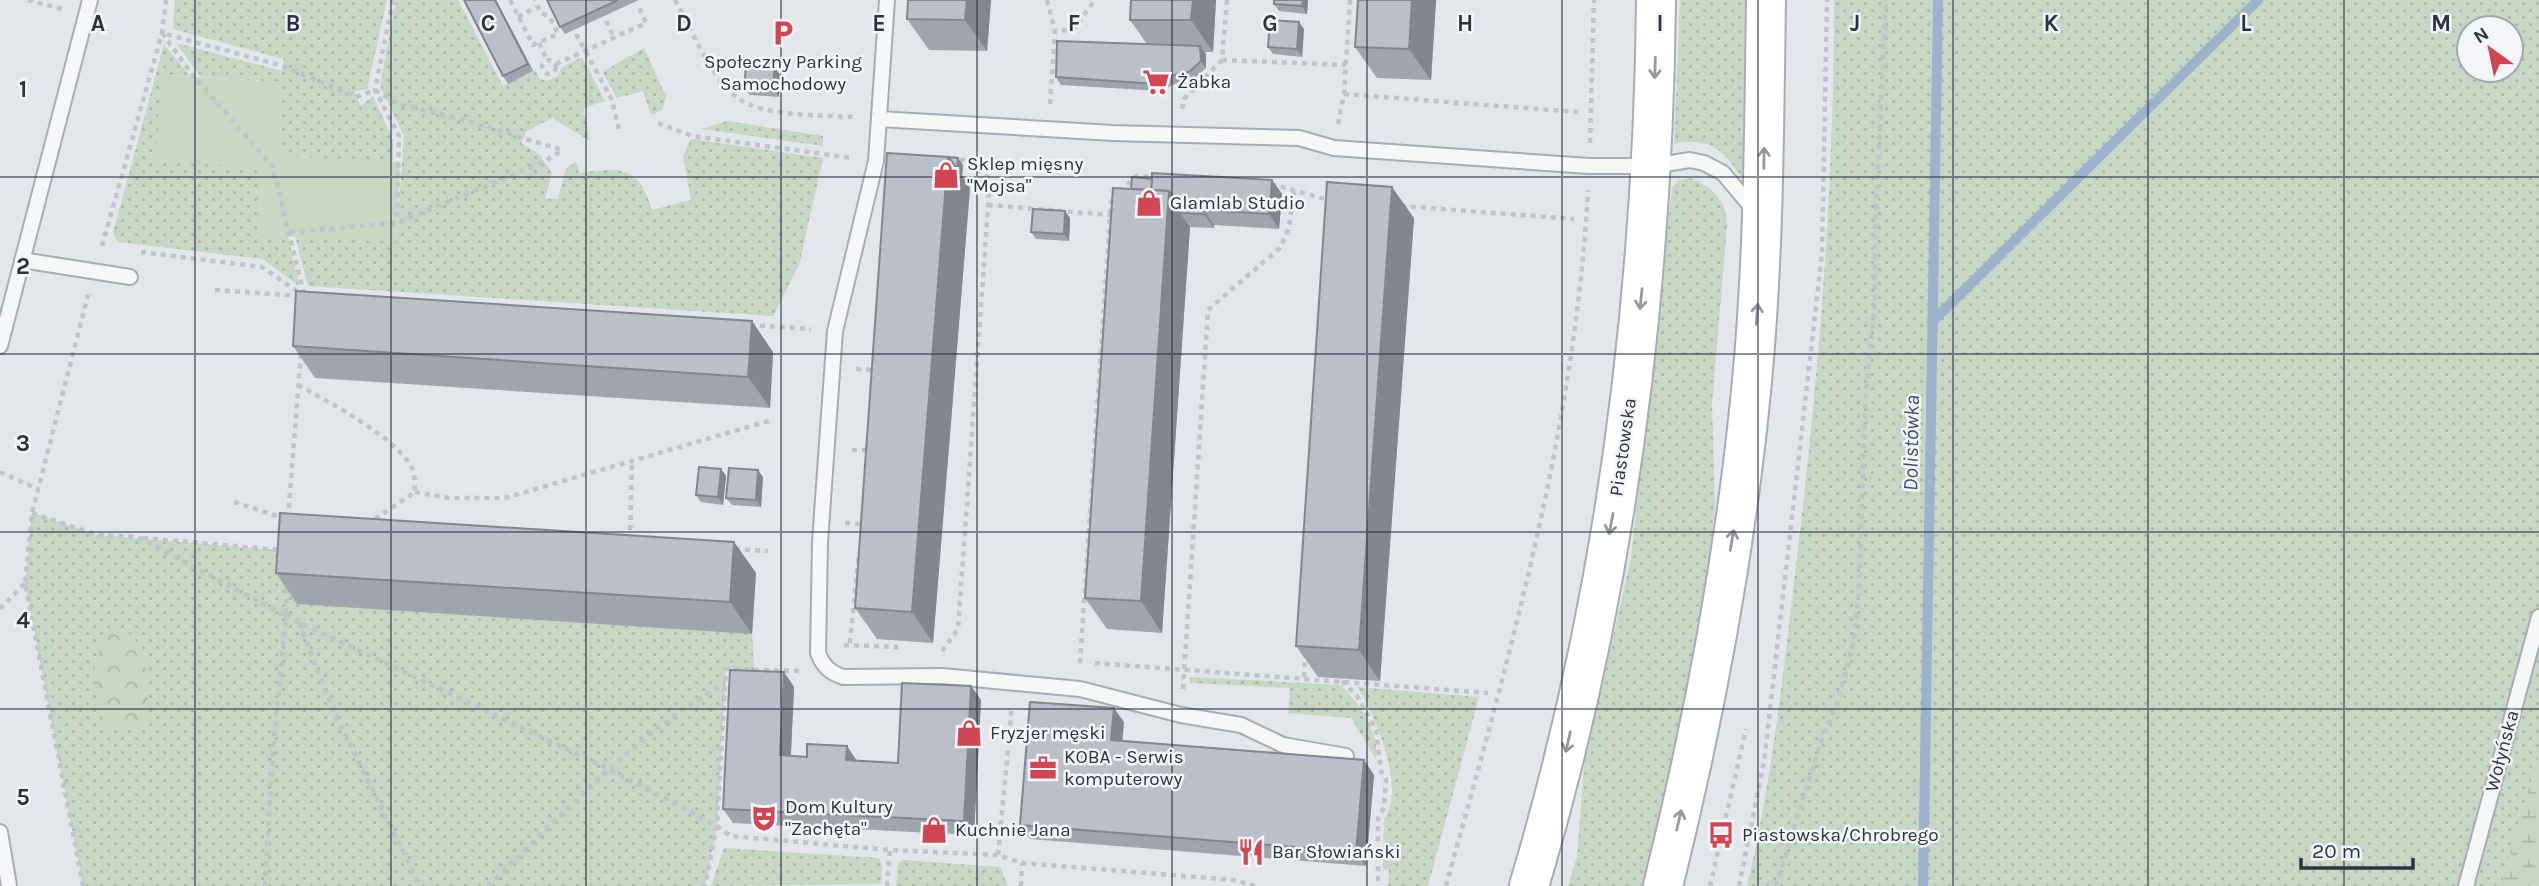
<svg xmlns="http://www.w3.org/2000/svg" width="2539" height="886" viewBox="0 0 2539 886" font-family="Karla,sans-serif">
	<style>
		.grass { fill: url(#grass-dots); fill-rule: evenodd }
		.wetland { fill: url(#wetland-marsh) }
		.park { fill: url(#park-crowns) }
		.pitch { fill: #c8d6c4 }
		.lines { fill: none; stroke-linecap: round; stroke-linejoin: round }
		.stream { stroke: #9db2cc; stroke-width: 10 }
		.lane-casing { stroke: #a8acb6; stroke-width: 18 }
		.secondary-casing { stroke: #a8acb6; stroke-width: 42 }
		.path { stroke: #c1c4ca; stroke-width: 4.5; stroke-dasharray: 5 5; stroke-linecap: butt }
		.lane { stroke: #f6f7f9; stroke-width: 14 }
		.secondary { stroke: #fff; stroke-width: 38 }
		.wall { fill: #a0a4ad }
		.shaded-wall { fill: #82868d }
		.building { fill: #babfc9; stroke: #82868d; stroke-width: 2 }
		.oneway { stroke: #9498a2 }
		.grid { fill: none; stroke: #2a3244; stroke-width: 2; stroke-opacity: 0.55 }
		.labels { text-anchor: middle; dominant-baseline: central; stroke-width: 5; stroke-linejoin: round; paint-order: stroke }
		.poi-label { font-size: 19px; fill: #2a3244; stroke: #f3f5f9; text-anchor: start }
		.street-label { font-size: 19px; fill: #2a3244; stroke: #f3f5f9 }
		.water-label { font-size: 21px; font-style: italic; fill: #334f7a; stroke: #f3f5f9 }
		.grid-label { font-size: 23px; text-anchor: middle; font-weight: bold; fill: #2a3244; stroke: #f3f5f9; stroke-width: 5; stroke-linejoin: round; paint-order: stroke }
	</style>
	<defs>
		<pattern id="grass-dots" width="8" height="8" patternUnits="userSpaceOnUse" patternTransform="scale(1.75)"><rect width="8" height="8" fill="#c8d6c4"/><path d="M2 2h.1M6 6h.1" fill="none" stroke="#acb8aa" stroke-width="1.8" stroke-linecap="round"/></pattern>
		<pattern id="wetland-marsh" width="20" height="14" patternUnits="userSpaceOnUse" patternTransform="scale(1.75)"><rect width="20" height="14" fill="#c8d6c4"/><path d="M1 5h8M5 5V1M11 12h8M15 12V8" fill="none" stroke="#acb8aa"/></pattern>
		<pattern id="park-crowns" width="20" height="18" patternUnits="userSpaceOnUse" patternTransform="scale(1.75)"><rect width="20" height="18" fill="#c8d6c4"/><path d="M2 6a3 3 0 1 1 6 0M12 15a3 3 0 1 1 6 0" fill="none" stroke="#acb8aa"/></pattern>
	</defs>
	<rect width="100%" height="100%" fill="#e3e6eb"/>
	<g class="grass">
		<polygon points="175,0 387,0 367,89 354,91 361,106 373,96 393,140 393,162 277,156 282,82 201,77 176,43 282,71 284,59 173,29"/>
		<path d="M 396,0 L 458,0 L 503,86 L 535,70 L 540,79 L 547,81 L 558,76 L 562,67 L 582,57 L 605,101 L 583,108 L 590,141 L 552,118 L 527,131 L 521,143 L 539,154 L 552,173 L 545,198 L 558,199 L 566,168 L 576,162 L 579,173 C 621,167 639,166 652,210 L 691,200 L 683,156 L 691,139 L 823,158 L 799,265 L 773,316 L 308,286 L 295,236 L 396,242 L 404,136 L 380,86 Z"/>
		<path d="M 1680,0 L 1745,0 L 1743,180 C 1724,151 1711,136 1674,144 Z"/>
		<path d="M 1834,0 L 2539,0 L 2539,886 L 1747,886 C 1771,786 1782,684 1794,582 C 1818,388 1834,195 1834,0 ZM 2469,28 L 2511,28 L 2511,70 L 2469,70 Z"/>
		<polygon points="164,44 190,76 161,75 263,167 259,235 288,236 299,286 263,259 118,242 113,233"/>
		<polygon points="644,48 666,97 662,110 651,115 643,91 617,98 602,72"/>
		<polygon points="727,121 823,136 823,146 702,129"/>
		<path d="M 1690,178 C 1713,187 1726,200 1727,225 L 1712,404 L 1715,508 L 1703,606 L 1674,756 L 1643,886 L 1568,886 L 1577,857 L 1584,766 L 1631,558 L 1672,188 L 1679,180 Z"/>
		<polygon points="32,513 97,535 288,551 752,634 754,670 726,670 717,826 705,886 83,886 25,583"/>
		<path d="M 1190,677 L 1341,685 C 1359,703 1380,732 1376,759 L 1351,718 L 1288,713 L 1290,688 L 1190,683 Z"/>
		<path d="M 1357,687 L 1479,697 L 1428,886 L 1388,886 L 1389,870 L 1383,869 L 1384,818 C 1407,791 1375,713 1357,687 Z"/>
		<polygon points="724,848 879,858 882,864 881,884 711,886"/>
		<polygon points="903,860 1000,867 1008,886 896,886 898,864"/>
	</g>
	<polygon class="wetland" points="2539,753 2539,886 2501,886"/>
	<polygon class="park" points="126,629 144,651 150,727 103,728 94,672 104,630"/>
	<polygon class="pitch" points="161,75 282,82 278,156 400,162 396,242 259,235 263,167 156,162"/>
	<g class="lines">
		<g class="stream">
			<polyline points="1932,322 2258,0"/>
			<polyline points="1923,886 1938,0"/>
		</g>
		<defs>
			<g id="lane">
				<path d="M 887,0 L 876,161 L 835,331 L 820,542 L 818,653 C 823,666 829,672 843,677 L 942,676 L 1080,689 L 1181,715 L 1241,725 L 1283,745 L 1346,756"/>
				<polyline points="879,119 1113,133 1299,138 1334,148 1589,166 1652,166 1690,160 1704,163 1723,173 1754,210"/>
				<polyline points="22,260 130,277"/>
				<polyline points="0,346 90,0"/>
				<polyline points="0,832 9,886"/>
				<polyline points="2466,886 2539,617"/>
			</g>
			<g id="secondary">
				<path d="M 1529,886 C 1615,599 1653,299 1656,0"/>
				<path d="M 1663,886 C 1704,721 1736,551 1752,381 C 1764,254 1764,127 1766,0"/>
			</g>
		</defs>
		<use href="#lane" class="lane-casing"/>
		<use href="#secondary" class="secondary-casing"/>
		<g class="path">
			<polyline points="28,0 62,9"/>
			<polyline points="393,0 375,90 399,136 397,223"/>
			<polyline points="510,0 533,45 558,34 550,17 540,12 535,0"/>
			<path d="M 675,0 C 691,28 712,81 739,99 C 766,117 822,115 855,117"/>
			<polyline points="1047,0 1055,31"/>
			<polyline points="518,17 536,7"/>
			<polyline points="606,21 614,38"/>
			<polyline points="576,34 612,100 620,134"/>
			<polyline points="539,43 547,60"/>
			<circle cx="549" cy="67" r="7"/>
			<polyline points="1222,60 1346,65"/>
			<polyline points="556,64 646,23 639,7"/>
			<polyline points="1344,94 1578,112"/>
			<polyline points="1050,104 1055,31 1073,30 1095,0"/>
			<polyline points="1182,109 1184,99 1222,60 1227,0"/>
			<polyline points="658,123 692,136 852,158"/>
			<polyline points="1338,124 1344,94 1350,0"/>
			<polyline points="1590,143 1594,0"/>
			<polyline points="1271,184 1329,200"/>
			<polyline points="1120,192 1136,176 1157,177"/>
			<polyline points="988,205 1111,215"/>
			<polyline points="1401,206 1574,219"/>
			<polyline points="290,232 397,223 544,162 562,150"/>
			<polyline points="102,246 162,33 166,0"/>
			<polyline points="141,252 262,267 301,294"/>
			<polyline points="215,290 301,296"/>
			<polyline points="304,294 272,165 194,77 162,33 283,66 356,97 375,90 396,103 471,122 562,150"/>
			<polyline points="750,325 811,329"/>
			<polyline points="856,369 875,370"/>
			<path d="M 298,385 C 327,401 400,439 413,470 C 415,476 414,485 415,492 L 371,522"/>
			<polyline points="852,450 868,450"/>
			<polyline points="0,472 38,489"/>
			<polyline points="415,492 449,498 505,498 772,420"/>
			<polyline points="234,502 283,518"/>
			<polyline points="32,513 97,535 138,537 286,616 287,586"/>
			<polyline points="288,518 301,352"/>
			<polyline points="845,523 861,524"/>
			<polyline points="143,538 280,550"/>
			<polyline points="630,540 632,461"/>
			<polyline points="735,549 768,551"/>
			<polyline points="0,609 25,583"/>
			<polyline points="299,623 334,712 420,886"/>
			<polyline points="850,643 859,553"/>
			<polyline points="844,645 898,647"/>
			<polyline points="942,651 958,629 990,179 964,160 954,160"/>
			<polyline points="1080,663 1111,202 1114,198"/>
			<polyline points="1095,663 1488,693"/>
			<polyline points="799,671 726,669 717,826 731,836 890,850 998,855 1022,863 1234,880 1255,886"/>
			<polyline points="1304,677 1305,653"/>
			<polyline points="1342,681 1357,696 1376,730 1381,771 1386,779 1384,808 1378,818 1378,886"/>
			<polyline points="1183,689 1208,310 1280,248 1289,227 1294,191"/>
			<polyline points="998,855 1012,706"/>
			<polyline points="83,886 25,583 32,513 88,295"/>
			<polyline points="265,886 272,759 286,616 611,770 717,826 705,886"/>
			<path d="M 488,886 C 560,818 637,731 725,684"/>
			<polyline points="887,886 890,850"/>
			<polyline points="1021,886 1022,863"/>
			<path d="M 1446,886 C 1509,658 1575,428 1588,190"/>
			<polyline points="1710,886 1746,729"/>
			<polyline points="1739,886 1764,762 1822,254 1827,0"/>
			<polyline points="1776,886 1820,745 1838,700 1854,642 1859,592 1865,403 1875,302 1875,232 1886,0"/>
		</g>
		<use href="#lane" class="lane"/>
		<use href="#secondary" class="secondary"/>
	</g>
	<g class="wall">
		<polygon points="464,0 496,0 533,71 508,84 503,76"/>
		<polygon points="547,0 639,0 565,34 560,27"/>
		<polygon points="991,0 987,51 929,50 907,19"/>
		<polygon points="1131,0 1216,0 1213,52 1204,52 1206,54 1206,68 1194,79 1179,82 1161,91 1061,85 1056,77 1147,44 1130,20"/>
		<polygon points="1274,0 1308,0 1307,14 1279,11 1274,4"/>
		<polygon points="1436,0 1431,80 1377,78 1355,47"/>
		<polygon points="1304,29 1302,57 1273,54 1268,47"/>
		<polygon points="774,67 780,75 779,97 750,95 744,88"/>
		<polygon points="963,165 962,176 970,188 933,643 877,639 855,608"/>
		<polygon points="1152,179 1272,180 1282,194 1279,229 1214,225 1214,228 1190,227 1162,633 1107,629 1085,598 1131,189"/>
		<polygon points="1070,218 1069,241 1036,239 1031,232"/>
		<polygon points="1414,218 1380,681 1318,677 1296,646"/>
		<polygon points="293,346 773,352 770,408 315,378"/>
		<polygon points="721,469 726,476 723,505 701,502 696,495"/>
		<polygon points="763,477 761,507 732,505 726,498"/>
		<polygon points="734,542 756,573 752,634 297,604 276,573"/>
		<polygon points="784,672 794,687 791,756 857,761 898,763 971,686 981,700 974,835 733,823 723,809"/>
		<polygon points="1124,722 1122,741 1364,760 1374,775 1366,866 1030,839 1020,825"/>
	</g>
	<g class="shaded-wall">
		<polygon points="495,0 496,0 533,71 528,64"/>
		<polygon points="967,0 991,0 987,51 965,20"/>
		<polygon points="1193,0 1216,0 1213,52 1191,20"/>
		<polygon points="1303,0 1308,0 1307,14 1302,6"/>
		<polygon points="1412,0 1436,0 1431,80 1409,49"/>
		<polygon points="1299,22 1304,29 1302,57 1297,49"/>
		<polygon points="1200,46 1206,54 1206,68 1201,61"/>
		<polygon points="774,67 780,75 779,97 774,89"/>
		<polygon points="948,157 957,169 958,158 963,165 962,176 970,188 933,643 912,612"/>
		<polygon points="1272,180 1282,194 1279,229 1269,214"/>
		<polygon points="1392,187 1414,218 1380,681 1359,650"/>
		<polygon points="1169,191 1184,213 1180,213 1190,227 1162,633 1141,601"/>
		<polygon points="1204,210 1214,225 1214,228 1204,214"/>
		<polygon points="1065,211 1070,218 1069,241 1064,234"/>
		<polygon points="752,321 773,352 770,408 748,377"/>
		<polygon points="721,469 726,476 723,505 718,497"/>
		<polygon points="758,470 763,477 761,507 756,500"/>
		<polygon points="734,542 756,573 752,634 730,602"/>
		<polygon points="784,672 794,687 790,770 780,755"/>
		<polygon points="971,686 981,700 974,835 964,821"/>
		<polygon points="1114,708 1124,722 1121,754 1111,740"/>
		<polygon points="847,746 857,761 846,760"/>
		<polygon points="1364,760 1374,775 1366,866 1356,852"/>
	</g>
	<g class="building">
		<polygon points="464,0 495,0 528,64 503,76"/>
		<polygon points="547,0 618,0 560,27"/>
		<polygon points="908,0 967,0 965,20 907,19"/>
		<polygon points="1131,0 1193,0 1191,20 1130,20"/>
		<polygon points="1274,0 1303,0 1302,6 1274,4"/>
		<polygon points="1358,0 1412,0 1409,49 1355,47"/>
		<polygon points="1270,20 1299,22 1297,49 1268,47"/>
		<polygon points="1057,41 1200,46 1201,61 1189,72 1174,75 1156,84 1056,77"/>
		<polygon points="746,66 774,67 774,89 744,88"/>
		<polygon points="887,153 948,157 912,612 855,608"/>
		<polygon points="949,157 958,158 957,169"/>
		<polygon points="1152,173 1272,180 1269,214 1204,210 1204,214 1180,213 1181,208 1169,191 1151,190"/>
		<polygon points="1132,177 1152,179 1151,190 1131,189"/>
		<polygon points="1327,182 1392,187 1359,650 1296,646"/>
		<polygon points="1113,188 1169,191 1141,601 1085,598"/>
		<polygon points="1033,209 1065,211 1064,234 1031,232"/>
		<polygon points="296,291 752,321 748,377 293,346"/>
		<polygon points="699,467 721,469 718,497 696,495"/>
		<polygon points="729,468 758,470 756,500 726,498"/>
		<polygon points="280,513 734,542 730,602 276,573"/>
		<polygon points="730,670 784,672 780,755 807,757 807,744 847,746 846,760 898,763 902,683 971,686 964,821 723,809"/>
		<polygon points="1030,702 1114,708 1111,740 1364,760 1356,852 1020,825"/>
	</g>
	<defs><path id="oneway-shaft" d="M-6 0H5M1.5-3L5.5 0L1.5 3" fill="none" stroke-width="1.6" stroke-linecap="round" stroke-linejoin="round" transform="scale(1.75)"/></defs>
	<g class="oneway">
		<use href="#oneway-shaft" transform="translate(1655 68) rotate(92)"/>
		<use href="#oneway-shaft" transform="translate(1764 158) rotate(-89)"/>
		<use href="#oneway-shaft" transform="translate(1641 299) rotate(96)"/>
		<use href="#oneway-shaft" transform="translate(1757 314) rotate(-86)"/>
		<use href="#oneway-shaft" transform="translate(1611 524) rotate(101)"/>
		<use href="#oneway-shaft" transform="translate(1732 540) rotate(-81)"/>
		<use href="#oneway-shaft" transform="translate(1568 742) rotate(103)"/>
		<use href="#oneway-shaft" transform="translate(1679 820) rotate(-77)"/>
	</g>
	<path class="grid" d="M 195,0 L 195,886M 391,0 L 391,886M 586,0 L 586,886M 781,0 L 781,886M 977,0 L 977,886M 1172,0 L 1172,886M 1367,0 L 1367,886M 1562,0 L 1562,886M 1758,0 L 1758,886M 1953,0 L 1953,886M 2148,0 L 2148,886M 2344,0 L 2344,886M 0,177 L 2539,177M 0,354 L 2539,354M 0,532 L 2539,532M 0,709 L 2539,709"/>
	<defs>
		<symbol id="parking-bare" viewBox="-9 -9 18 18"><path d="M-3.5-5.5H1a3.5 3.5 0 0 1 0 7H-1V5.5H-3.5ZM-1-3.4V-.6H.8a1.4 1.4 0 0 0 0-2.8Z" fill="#d24654" stroke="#f3f5f9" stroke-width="2.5" paint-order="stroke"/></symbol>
		<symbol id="supermarket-bare" viewBox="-9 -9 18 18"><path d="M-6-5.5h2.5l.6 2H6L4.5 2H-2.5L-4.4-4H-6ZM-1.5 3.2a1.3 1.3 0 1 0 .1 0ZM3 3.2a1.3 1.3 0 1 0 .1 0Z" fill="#d24654" stroke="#f3f5f9" stroke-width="2.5" paint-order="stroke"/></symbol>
		<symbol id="shop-bare" viewBox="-9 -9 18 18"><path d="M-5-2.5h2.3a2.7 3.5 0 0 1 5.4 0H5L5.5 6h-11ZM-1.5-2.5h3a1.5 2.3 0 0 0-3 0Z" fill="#d24654" stroke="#f3f5f9" stroke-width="2.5" paint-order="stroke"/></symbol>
		<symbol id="office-bare" viewBox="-9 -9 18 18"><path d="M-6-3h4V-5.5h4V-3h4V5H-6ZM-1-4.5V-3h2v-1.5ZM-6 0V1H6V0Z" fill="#d24654" stroke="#f3f5f9" stroke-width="2.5" paint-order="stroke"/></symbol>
		<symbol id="theatre-bare" viewBox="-9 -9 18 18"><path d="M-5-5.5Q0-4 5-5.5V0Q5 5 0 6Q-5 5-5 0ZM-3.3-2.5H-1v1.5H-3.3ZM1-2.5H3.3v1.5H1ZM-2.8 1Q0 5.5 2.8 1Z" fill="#d24654" stroke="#f3f5f9" stroke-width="2.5" paint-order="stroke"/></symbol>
		<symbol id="bus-bare" viewBox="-9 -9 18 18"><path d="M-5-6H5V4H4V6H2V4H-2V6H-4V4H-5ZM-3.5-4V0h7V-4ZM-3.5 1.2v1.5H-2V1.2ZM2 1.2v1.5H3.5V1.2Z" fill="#d24654" stroke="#f3f5f9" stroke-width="2.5" paint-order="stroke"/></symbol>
		<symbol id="restaurant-bare" viewBox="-9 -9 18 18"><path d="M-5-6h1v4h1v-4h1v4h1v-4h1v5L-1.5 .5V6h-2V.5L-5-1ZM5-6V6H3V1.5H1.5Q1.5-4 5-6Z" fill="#d24654" stroke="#f3f5f9" stroke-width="2.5" paint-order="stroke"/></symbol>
	</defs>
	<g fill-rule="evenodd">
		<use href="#parking-bare" x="764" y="14" width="38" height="38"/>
		<use href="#supermarket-bare" x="1137" y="63" width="38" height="38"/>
		<use href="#shop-bare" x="927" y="156" width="38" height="38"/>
		<use href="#shop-bare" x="1130" y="184" width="38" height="38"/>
		<use href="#shop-bare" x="950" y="714" width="38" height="38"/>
		<use href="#office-bare" x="1024" y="749" width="38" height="38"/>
		<use href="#theatre-bare" x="745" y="799" width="38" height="38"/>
		<use href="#shop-bare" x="915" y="811" width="38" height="38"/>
		<use href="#bus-bare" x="1702" y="816" width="38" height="38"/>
		<use href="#restaurant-bare" x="1232" y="833" width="38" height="38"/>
	</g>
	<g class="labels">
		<g class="poi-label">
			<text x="783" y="62" text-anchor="middle">Społeczny Parking<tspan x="783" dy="22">Samochodowy</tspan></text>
			<text x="1177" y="82">Żabka</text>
			<text x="967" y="164">Sklep mięsny<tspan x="967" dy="22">"Mojsa"</tspan></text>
			<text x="1170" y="203">Glamlab Studio</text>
			<text x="990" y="733">Fryzjer męski</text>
			<text x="1064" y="757">KOBA - Serwis<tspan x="1064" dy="22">komputerowy</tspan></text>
			<text x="785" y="807">Dom Kultury<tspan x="785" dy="22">"Zachęta"</tspan></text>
			<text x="955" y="830">Kuchnie Jana</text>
			<text x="1742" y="835">Piastowska/Chrobrego</text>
			<text x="1272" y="852">Bar Słowiański</text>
		</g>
		<g class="street-label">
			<text transform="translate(1623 447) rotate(-82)">Piastowska</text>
			<text transform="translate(2502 751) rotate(-75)">Wołyńska</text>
		</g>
		<g class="water-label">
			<text transform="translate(1911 443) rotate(-89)">Dolistówka</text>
		</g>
	</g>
	<g class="grid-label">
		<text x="98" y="31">A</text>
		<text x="293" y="31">B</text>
		<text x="488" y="31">C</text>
		<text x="684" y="31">D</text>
		<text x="879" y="31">E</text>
		<text x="1074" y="31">F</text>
		<text x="1270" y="31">G</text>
		<text x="1465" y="31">H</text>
		<text x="1660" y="31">I</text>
		<text x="1855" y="31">J</text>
		<text x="2051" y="31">K</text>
		<text x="2246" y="31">L</text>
		<text x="2441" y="31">M</text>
		<text x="23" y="97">1</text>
		<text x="23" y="274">2</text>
		<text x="23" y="451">3</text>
		<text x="23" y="628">4</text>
		<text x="23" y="805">5</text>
	</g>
	<g transform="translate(2490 49) rotate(327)"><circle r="33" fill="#f3f5f9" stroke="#a3a7b1" stroke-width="2"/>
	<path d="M0-5L12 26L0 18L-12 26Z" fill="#d24654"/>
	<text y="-10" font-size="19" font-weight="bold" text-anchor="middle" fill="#2a3244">N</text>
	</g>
	<path d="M2301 858v10h112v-10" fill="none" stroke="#2a3244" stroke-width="3.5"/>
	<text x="2312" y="858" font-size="21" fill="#2a3244" stroke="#f3f5f9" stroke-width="5" paint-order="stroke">20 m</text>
</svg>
